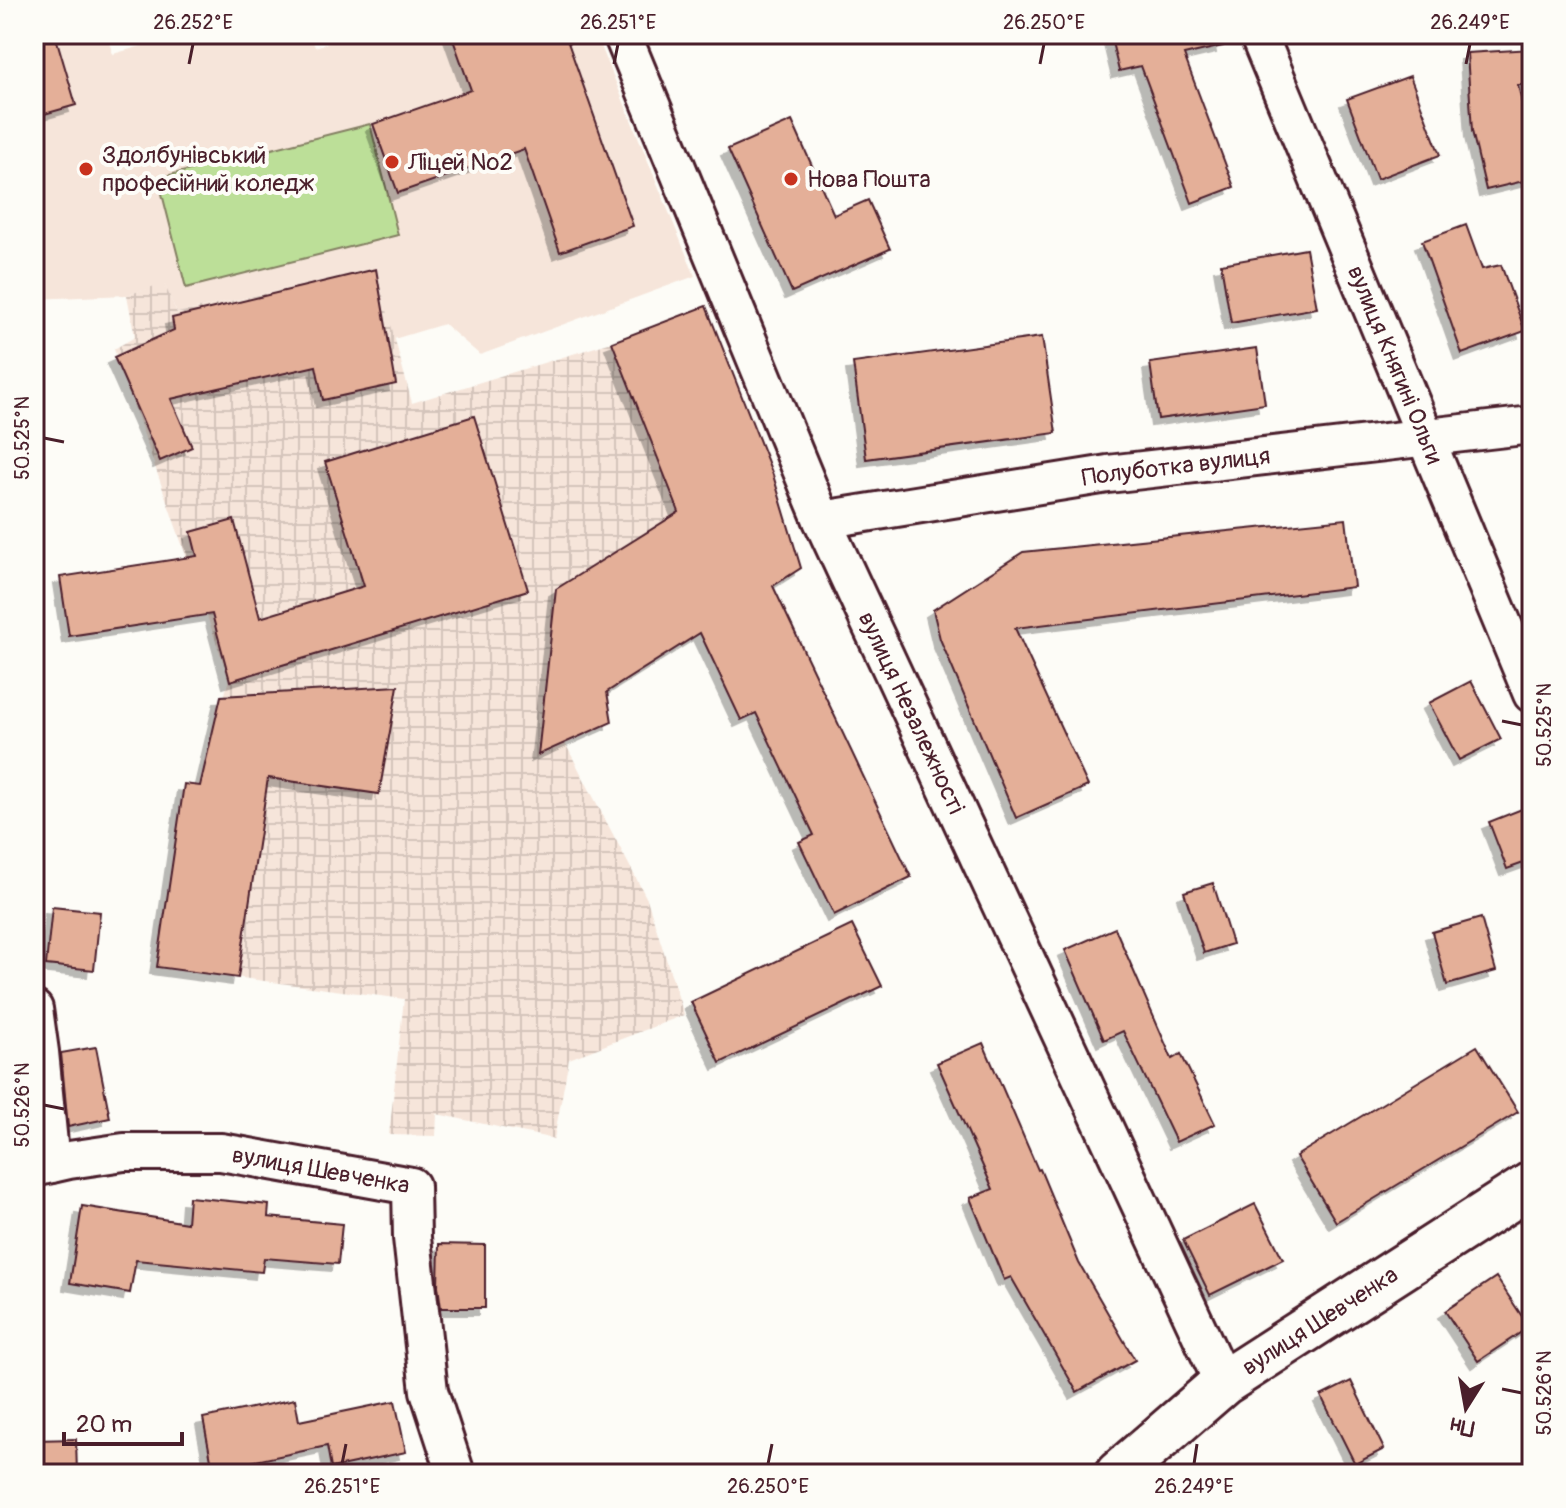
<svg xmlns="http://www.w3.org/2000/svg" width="1566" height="1508" viewBox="0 0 1566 1508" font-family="Pangolin,sans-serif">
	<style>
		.built { fill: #f6e5da }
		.industrial { fill: url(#industrial-grid) }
		.pitch { fill: #bcdf98; stroke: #837f62; stroke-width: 2 }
		.building { fill: #e4af98; stroke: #4a1f2b; stroke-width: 2; filter: url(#shadow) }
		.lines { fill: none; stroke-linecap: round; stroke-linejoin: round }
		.street-casing { stroke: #4a1f2b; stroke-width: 42 }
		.secondary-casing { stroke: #4a1f2b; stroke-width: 50 }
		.street { stroke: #fdfcf7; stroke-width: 36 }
		.secondary { stroke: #fdfcf7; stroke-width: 44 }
		.ticks { fill: none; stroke: #4a1f2b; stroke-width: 3 }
		.poi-dot { fill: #c8321e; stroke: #fdfcf7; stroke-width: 3 }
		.labels { text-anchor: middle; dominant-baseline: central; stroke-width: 8; stroke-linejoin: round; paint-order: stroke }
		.poi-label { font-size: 24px; fill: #4a1f2b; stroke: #fdfcf7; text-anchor: start }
		.street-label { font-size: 24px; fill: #4a1f2b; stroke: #fdfcf7 }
		.neatline { fill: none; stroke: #4a1f2b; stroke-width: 3 }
		.ticks-label { font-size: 20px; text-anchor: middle; fill: #4a1f2b }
	</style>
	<defs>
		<pattern id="industrial-grid" width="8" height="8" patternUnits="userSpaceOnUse" patternTransform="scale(2)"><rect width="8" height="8" fill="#f6e5da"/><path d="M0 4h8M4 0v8" fill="none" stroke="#d4c4bb"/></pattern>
		<filter id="shadow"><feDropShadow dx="-7" dy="7" stdDeviation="0" flood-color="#0004"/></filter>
	</defs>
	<rect width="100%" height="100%" fill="#fdfcf7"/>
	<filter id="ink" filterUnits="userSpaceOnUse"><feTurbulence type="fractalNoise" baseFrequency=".0125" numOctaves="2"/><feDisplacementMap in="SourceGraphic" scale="16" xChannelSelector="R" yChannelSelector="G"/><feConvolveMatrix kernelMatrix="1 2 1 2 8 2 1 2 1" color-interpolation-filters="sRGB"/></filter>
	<g filter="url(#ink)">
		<polygon class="built" points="34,34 106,34 113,54 184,34 310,34 315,47 357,34 596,34 695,276 480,355 444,324 394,339 376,269 177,313 164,284 127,295 34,299"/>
		<polygon class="industrial" points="376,269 412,403 612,342 706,306 801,568 607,692 612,722 565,743 647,899 684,1015 569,1059 554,1139 437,1114 436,1136 389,1135 404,999 157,967 184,784 200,786 229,679 114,349 135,337 127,295 164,283 177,313"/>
		<polygon class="pitch" points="370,124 398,235 186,288 158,178"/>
		<g class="building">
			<polygon points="34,34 55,34 76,105 34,117"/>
			<polygon points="451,34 565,34 633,226 560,252 524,149 398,193 373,124 471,90"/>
			<polygon points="1110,34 1221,34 1223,46 1184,55 1234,187 1192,203 1141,66 1119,71"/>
			<polygon points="1532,49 1532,85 1518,85 1532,148 1532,179 1486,190 1472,131 1467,53"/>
			<polygon points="1410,76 1440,155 1377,179 1347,99"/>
			<polygon points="792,121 834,215 868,200 890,249 792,292 728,149"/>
			<polygon points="1466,225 1482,269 1501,265 1525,331 1462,354 1422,241"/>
			<polygon points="1306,249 1317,308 1231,323 1221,264"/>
			<polygon points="376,269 396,384 323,400 316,366 171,399 192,447 160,461 114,357 174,330 172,318"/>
			<polygon points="706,306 773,475 801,568 773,586 911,877 834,915 799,842 814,835 756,713 741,720 700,633 607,692 612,722 538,755 556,589 679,512 612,342"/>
			<polygon points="1042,337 1056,433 866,459 853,363"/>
			<polygon points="1257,348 1265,404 1158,419 1150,363"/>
			<polygon points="474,416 528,590 230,681 212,614 69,636 60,577 197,556 191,532 234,520 260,618 364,586 325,462"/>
			<polygon points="1346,519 1354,587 1015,628 1088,786 1016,818 940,639 933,610 1023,552"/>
			<polygon points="1471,681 1501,739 1459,760 1429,703"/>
			<polygon points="398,686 379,794 268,778 238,978 157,967 184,784 200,786 221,696"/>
			<polygon points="1532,805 1532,860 1507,869 1489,822"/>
			<polygon points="1213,883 1232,944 1204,953 1184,892"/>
			<polygon points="52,907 100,912 94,970 46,965"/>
			<polygon points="1481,918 1496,971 1447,985 1432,932"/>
			<polygon points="852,925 882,986 720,1063 691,1002"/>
			<polygon points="1115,928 1172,1059 1181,1054 1215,1124 1176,1142 1123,1031 1104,1040 1065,950"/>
			<polygon points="983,1043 1038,1170 1040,1169 1079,1263 1135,1360 1077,1392 1011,1277 1004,1280 970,1198 993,1189 937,1063"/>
			<polygon points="1477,1046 1518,1112 1336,1222 1296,1156"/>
			<polygon points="96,1047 110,1118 68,1127 61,1053"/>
			<polygon points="189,1197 269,1205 268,1217 342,1224 338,1264 264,1258 262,1272 136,1260 130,1293 70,1283 82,1206 187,1223"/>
			<polygon points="1255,1204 1283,1259 1210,1295 1183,1240"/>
			<polygon points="439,1244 485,1245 485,1308 441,1308 438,1286"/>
			<polygon points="1496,1277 1529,1327 1478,1361 1445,1311"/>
			<polygon points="1351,1381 1384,1449 1355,1464 1321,1396"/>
			<polygon points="295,1399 299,1421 395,1401 406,1452 331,1468 327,1446 213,1470 203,1418"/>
			<polygon points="76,1439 77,1474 34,1474 34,1440"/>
		</g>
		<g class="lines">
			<defs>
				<g id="street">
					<path id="s1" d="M 622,34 L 822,520 L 1223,1383"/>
					<path id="s2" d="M 1258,34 L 1532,694"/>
					<path id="s3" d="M 822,520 L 1108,474 L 1532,425"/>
					<polyline points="34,1009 40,1052 51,1164"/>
					<path id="s4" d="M 34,1168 L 69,1160 L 124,1152 L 221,1152 L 411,1186 L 412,1238 L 429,1391 L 456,1474"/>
				</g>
				<g id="secondary">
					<path id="s5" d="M 1118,1474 L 1223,1383 L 1532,1184"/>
				</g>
			</defs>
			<use href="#street" class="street-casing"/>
			<use href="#secondary" class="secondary-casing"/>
			<use href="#street" class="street"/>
			<use href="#secondary" class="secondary"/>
		</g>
	</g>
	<path class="ticks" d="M 189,64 L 193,44M 614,64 L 618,44M 1040,64 L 1044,44M 1466,64 L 1470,44M 44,438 L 64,442M 1502,721 L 1522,725M 44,1105 L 64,1109M 1502,1389 L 1522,1393M 342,1464 L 346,1444M 768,1464 L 772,1444M 1194,1464 L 1197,1444"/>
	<g class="poi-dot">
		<circle cx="392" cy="162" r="8"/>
		<circle cx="86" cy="169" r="8"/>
		<circle cx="791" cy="179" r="8"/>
	</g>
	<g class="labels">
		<g class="poi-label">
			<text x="102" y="155">Здолбунівський<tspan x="102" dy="28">професійний коледж</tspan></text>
			<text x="408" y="162">Ліцей №2</text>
			<text x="807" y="179">Нова Пошта</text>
		</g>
		<g class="street-label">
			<text stroke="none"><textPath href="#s2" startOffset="358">вулиця Княгині Ольги</textPath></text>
			<text stroke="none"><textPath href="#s3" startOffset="358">Полуботка вулиця</textPath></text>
			<text stroke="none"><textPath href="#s1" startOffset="738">вулиця Незалежності</textPath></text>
			<text stroke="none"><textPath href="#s4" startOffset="290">вулиця Шевченка</textPath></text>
			<text stroke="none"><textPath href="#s5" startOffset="254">вулиця Шевченка</textPath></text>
		</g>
	</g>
	<rect width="1566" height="1508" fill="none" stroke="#fdfcf7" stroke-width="88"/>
	<g transform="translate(1466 1408) rotate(191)" stroke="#fdfcf7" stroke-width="6" paint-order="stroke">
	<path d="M0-6L14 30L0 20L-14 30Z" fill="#4a1f2b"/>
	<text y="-12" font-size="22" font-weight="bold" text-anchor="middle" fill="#4a1f2b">Пн</text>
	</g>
	<path d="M64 1432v12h118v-12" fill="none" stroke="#4a1f2b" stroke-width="4"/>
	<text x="76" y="1432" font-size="24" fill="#4a1f2b" stroke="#fdfcf7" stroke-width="6" paint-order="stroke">20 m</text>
	<rect x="44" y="44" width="1478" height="1420" class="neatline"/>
	<g class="ticks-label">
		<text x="193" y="29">26.252°E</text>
		<text x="618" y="29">26.251°E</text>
		<text x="1044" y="29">26.250°E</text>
		<text x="1470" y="29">26.249°E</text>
		<text transform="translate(22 438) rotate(-90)" y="7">50.525°N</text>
		<text transform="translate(1544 725) rotate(-90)" y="7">50.525°N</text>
		<text transform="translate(22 1105) rotate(-90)" y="7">50.526°N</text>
		<text transform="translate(1544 1393) rotate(-90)" y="7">50.526°N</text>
		<text x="342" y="1493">26.251°E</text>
		<text x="768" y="1493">26.250°E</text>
		<text x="1194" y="1493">26.249°E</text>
	</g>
</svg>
